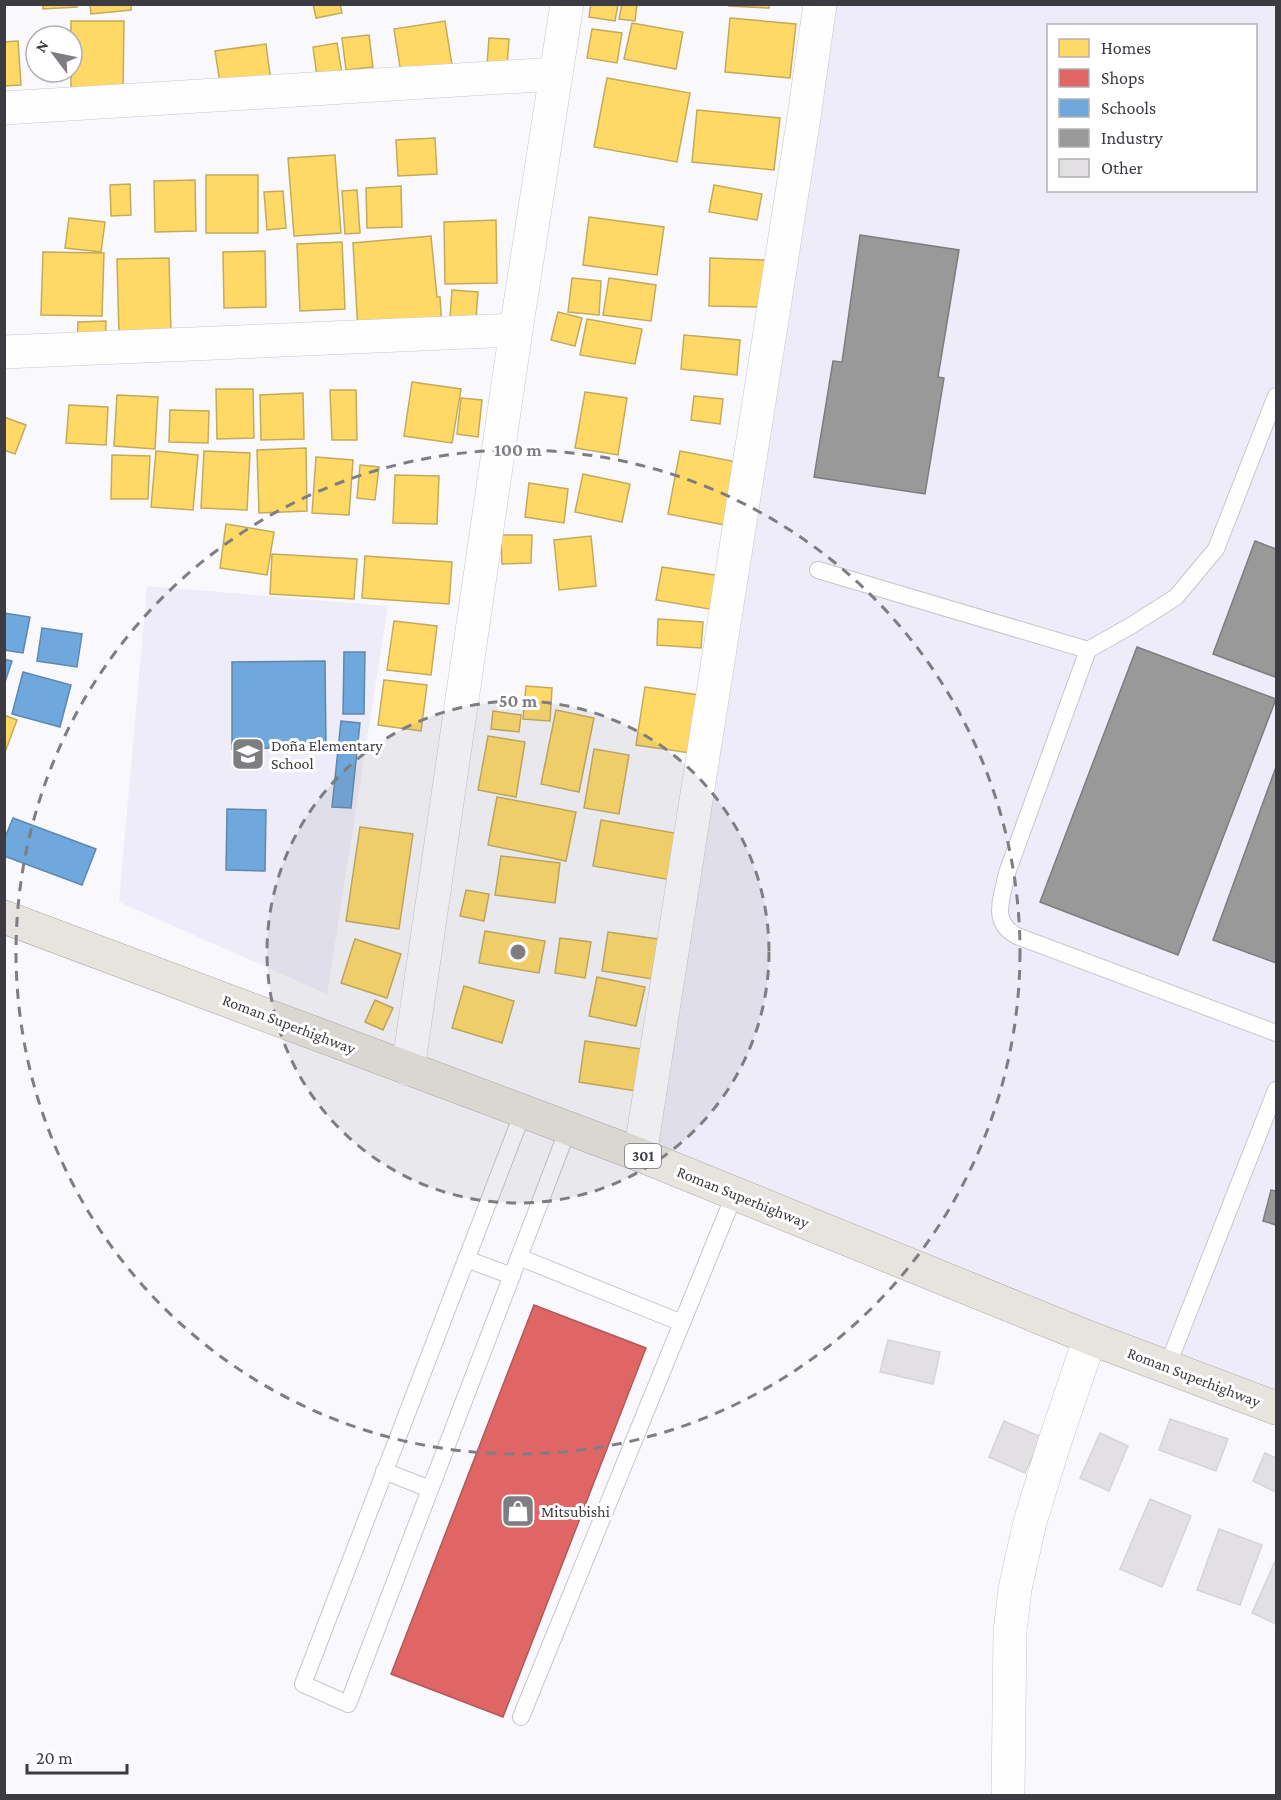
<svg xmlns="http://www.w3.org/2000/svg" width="1281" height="1800" viewBox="0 0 1281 1800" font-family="'Crimson Pro',serif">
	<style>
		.built { fill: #eeecf8; fill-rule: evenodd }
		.homes { fill: #ffd966; stroke: #c4aa5b; stroke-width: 1.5 }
		.shops { fill: #e06666; stroke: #af595b; stroke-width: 1.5 }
		.schools { fill: #6fa8dc; stroke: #6087ae; stroke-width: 1.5 }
		.industry { fill: #999; stroke: #7d7d7f; stroke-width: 1.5 }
		.building { fill: #e3e0e4; stroke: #d7d4d7; stroke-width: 1.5 }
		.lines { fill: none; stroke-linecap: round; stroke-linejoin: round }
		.service-casing { stroke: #c7c6ca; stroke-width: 18 }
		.minor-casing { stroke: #c7c6ca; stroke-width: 34 }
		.primary-casing { stroke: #afa8a2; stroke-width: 34 }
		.service { stroke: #fefeff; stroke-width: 16 }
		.minor { stroke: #fefeff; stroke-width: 33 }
		.primary { stroke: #e7e4df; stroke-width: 33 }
		.ring { fill: none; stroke: #7e7d82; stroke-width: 3; stroke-dasharray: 10 8 }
		.labels { text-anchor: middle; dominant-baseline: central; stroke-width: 6; stroke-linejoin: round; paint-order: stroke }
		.shield { fill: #fff; stroke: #76767a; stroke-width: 1.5 }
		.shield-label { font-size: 15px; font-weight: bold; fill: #3c3b41 }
		.poi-label { font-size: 16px; fill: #3c3b41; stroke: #fff; text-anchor: start }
		.street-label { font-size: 16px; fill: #3c3b41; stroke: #fff }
		.centre { fill: #7e7d82; stroke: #fff; stroke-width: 3 }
		.ring-label { font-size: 18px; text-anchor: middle; font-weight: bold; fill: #7e7d82; stroke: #fff; stroke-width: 6; stroke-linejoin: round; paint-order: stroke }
	</style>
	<rect width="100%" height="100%" fill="#f9f8fc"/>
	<g class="built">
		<path d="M 817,5 L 1276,5 L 1276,1401 L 640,1155 ZM 1048,26 L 1256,26 L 1256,190 L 1048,190 Z"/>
		<polygon points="147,586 388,606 327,994 119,902"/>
	</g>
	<g class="homes">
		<polygon points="43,4 77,4 77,7 43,9"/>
		<polygon points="90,4 131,4 131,10 91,14"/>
		<polygon points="313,4 340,4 342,13 316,18"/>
		<polygon points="591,4 618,4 615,21 589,17"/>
		<polygon points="622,4 637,4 635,21 619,19"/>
		<polygon points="730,4 769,4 769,8 729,6"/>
		<polygon points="730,18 796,24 790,78 725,72"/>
		<polygon points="71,21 124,21 123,93 71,93"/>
		<polygon points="445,21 452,65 401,73 394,29"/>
		<polygon points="632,23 683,32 676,69 624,59"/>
		<polygon points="592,29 622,33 617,63 587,58"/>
		<polygon points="369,35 373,67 346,70 342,38"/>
		<polygon points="489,38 509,39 507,66 487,65"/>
		<polygon points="18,41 21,85 4,86 4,42"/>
		<polygon points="337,43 343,80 318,84 313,47"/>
		<polygon points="266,44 271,82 221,89 215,51"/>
		<polygon points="607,78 690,93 677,162 594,147"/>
		<polygon points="697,110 780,118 774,170 692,162"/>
		<polygon points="435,138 437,174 398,176 396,140"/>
		<polygon points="335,155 341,233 294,236 288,158"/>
		<rect x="206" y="175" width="52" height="58"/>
		<polygon points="195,180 196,231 155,232 154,181"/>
		<polygon points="130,184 131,215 111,216 110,185"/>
		<polygon points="714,185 762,194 757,220 709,212"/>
		<polygon points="401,186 402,227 367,228 366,188"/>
		<polygon points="357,190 360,233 345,234 342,191"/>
		<polygon points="283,191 286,228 267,230 264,192"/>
		<polygon points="589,217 664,227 657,275 583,265"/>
		<polygon points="69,218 105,222 101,252 65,248"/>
		<polygon points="496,220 497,283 445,284 444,222"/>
		<polygon points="431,236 437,297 440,297 442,329 358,332 353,243"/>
		<polygon points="342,242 345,309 300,311 297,244"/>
		<polygon points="265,251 266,307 224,308 223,252"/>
		<polygon points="43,252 104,253 102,316 41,315"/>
		<polygon points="169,258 171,334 119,335 117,259"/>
		<polygon points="710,258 766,260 765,307 709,306"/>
		<polygon points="572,278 601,281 599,315 568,312"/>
		<polygon points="609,278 656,285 651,321 603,315"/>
		<polygon points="452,290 478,292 476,319 450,317"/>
		<polygon points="558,312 582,318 575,346 551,340"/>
		<polygon points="587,319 642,329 635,364 580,355"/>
		<polygon points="106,321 105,345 77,345 78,322"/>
		<polygon points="684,335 740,340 737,375 681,369"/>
		<polygon points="412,382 461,389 452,443 404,436"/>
		<polygon points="216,389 253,389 254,438 217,439"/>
		<polygon points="330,390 356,390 357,440 332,440"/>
		<polygon points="585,392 627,398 618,455 575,448"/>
		<polygon points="303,393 304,439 261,440 260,395"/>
		<polygon points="117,395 158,397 155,449 114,446"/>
		<polygon points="694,396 723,399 720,424 691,420"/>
		<polygon points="461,398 482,400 478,437 457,434"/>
		<polygon points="69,405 108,407 106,445 66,443"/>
		<polygon points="170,410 209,411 208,443 169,442"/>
		<polygon points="4,417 26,425 15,454 4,450"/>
		<polygon points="306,448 307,511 259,513 257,450"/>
		<polygon points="156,451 198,455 193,510 151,507"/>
		<polygon points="204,451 250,453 247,510 201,508"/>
		<polygon points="680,451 737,462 725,525 668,514"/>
		<polygon points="112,455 150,456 148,499 111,499"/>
		<polygon points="316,457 353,460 349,515 312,513"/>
		<polygon points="360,465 379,467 375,500 357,498"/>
		<polygon points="583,474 630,484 622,522 575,512"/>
		<polygon points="395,475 439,476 437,524 393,523"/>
		<polygon points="529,483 568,489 564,523 525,517"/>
		<polygon points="226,524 274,532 267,575 220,568"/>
		<polygon points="501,535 532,535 531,563 502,564"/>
		<polygon points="591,536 596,586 559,590 554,540"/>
		<polygon points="272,554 357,559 354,599 270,594"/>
		<polygon points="365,556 452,562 449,604 362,598"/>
		<polygon points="662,567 721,576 715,610 656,600"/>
		<polygon points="658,619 703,622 701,648 657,645"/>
		<polygon points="394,621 437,626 431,675 387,670"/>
		<polygon points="384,680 427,685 421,731 378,725"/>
		<polygon points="526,686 552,688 550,721 523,719"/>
		<polygon points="645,687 699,695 690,753 636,745"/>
		<polygon points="556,710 594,718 579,792 541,784"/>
		<polygon points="493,711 521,715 519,732 491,729"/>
		<polygon points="4,715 17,720 4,755"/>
		<polygon points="488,736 525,742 516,797 478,790"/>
		<polygon points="594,749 629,755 619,814 584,808"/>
		<polygon points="497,797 576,812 566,861 488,845"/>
		<polygon points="601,820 680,834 671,880 593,866"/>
		<polygon points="360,827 413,834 399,929 346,921"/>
		<polygon points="501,856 560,863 555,903 495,895"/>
		<polygon points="466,890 489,894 484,921 460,916"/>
		<polygon points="485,931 545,941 539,973 479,963"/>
		<polygon points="608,932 658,939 652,979 602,971"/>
		<polygon points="560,938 591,942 585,978 555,973"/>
		<polygon points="355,939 401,954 387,998 341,983"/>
		<polygon points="597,977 645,987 636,1026 589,1016"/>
		<polygon points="464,986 514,1001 502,1043 452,1028"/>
		<polygon points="375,1000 393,1008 383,1030 365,1022"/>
		<polygon points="585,1041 641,1049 636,1091 579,1082"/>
	</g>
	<polygon class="shops" points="534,1305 646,1348 503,1717 391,1674"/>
	<g class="schools">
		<polygon points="4,613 30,617 23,653 4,650"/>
		<polygon points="42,628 82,634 77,667 37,661"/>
		<polygon points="344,652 365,652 364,714 343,714"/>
		<polygon points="4,659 12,661 4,685"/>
		<polygon points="325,661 326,747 232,749 232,662"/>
		<polygon points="23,672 71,685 60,727 12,714"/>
		<polygon points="341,721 360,723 351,808 332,807"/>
		<polygon points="227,809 266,810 265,871 226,870"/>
		<polygon points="13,818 96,849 82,885 4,856 4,840"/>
	</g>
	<g class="industry">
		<polygon points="860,235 959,250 938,377 944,378 925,494 814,477 833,361 842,362"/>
		<polygon points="1255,541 1276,549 1276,671 1275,677 1213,654"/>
		<polygon points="1137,647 1276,699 1178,955 1040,902"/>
		<polygon points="1276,767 1276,963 1213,940"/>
		<polygon points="1271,1190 1276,1191 1276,1225 1263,1221"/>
	</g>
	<g class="building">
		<polygon points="888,1340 940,1352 933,1384 880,1372"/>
		<polygon points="1170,1419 1228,1439 1216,1471 1159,1450"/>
		<polygon points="1004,1421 1041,1437 1025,1473 989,1457"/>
		<polygon points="1100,1433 1128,1446 1109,1491 1080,1478"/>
		<polygon points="1265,1453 1276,1458 1276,1492 1253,1481"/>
		<polygon points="1150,1499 1191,1516 1162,1587 1120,1569"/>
		<polygon points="1219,1529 1262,1545 1240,1605 1197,1590"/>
		<polygon points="1276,1559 1276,1624 1252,1613"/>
	</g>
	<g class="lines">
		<defs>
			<g id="service">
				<path d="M 1276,396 L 1216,549 L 1176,597 L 1132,625 L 1088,650 L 1007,873 C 1002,898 990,922 1017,936 L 1276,1033"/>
				<polyline points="818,570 1088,650"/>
				<polyline points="523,1112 303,1684 348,1704 568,1129"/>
				<polyline points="519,1257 682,1323"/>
				<polyline points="466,1259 512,1276"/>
				<polyline points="1167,1367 1276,1090"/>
				<polyline points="384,1471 430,1489"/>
				<polyline points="521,1717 735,1193"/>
			</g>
			<g id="minor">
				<polyline points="4,108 556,74"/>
				<polyline points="4,352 516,330"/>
				<polyline points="408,1069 516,330 567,4"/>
				<polyline points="640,1155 804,117 820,4"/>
				<polyline points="1008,1796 1010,1631 1015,1589 1030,1522 1055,1441 1090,1338"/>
			</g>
			<polyline id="primary" points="4,917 640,1155 1090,1338 1276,1408"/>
		</defs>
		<use href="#service" class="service-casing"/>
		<use href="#minor" class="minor-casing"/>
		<use href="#primary" class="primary-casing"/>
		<use href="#service" class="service"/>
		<use href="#minor" class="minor"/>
		<use href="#primary" class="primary"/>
	</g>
	<circle cx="518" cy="952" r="251" fill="#7e7d82" fill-opacity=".12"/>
	<g class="ring">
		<circle cx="518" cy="952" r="251"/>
		<circle cx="518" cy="952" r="502"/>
	</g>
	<defs>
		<symbol id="school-square" viewBox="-11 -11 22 22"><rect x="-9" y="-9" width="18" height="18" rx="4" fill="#7e7d82" stroke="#fff"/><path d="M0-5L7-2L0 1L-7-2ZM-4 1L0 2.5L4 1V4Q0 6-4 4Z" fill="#fff"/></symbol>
		<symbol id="shop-square" viewBox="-11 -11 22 22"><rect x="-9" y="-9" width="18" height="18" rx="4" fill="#7e7d82" stroke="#fff"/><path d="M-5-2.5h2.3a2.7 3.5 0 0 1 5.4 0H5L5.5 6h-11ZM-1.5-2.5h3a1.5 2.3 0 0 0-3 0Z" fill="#fff"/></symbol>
	</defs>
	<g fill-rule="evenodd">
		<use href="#school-square" x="229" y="735" width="38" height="38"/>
		<use href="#shop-square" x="499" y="1492" width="38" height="38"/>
	</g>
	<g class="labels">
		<rect class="shield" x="625" y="1144" width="36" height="24" rx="4.5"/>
		<g class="shield-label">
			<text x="643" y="1156">301</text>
		</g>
		<g class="poi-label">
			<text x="271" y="745">Doña Elementary<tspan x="271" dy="18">School</tspan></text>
			<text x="541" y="1511">Mitsubishi</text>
		</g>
		<g class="street-label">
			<text transform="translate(289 1024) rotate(21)">Roman Superhighway</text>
			<text transform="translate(743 1197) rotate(22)">Roman Superhighway</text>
			<text transform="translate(1194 1377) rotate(21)">Roman Superhighway</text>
		</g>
	</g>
	<circle cx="518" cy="952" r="9" class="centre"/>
	<g class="ring-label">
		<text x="518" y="456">100 m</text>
		<text x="518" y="707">50 m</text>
	</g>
	<rect width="1281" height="1800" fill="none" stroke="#3c3b41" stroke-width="12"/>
	<rect x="1047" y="24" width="210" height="168" fill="#ffffff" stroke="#b1b1b3" stroke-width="1.5"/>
	<rect x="1059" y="39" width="30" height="18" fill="#ffd966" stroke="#b1b1b3" stroke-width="1.5"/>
	<text x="1101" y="54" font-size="18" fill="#3c3b41">Homes</text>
	<rect x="1059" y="69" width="30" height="18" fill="#e06666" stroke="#b1b1b3" stroke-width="1.5"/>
	<text x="1101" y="84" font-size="18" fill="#3c3b41">Shops</text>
	<rect x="1059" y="99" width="30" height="18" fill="#6fa8dc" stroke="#b1b1b3" stroke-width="1.5"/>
	<text x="1101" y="114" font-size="18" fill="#3c3b41">Schools</text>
	<rect x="1059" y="129" width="30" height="18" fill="#999999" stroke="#b1b1b3" stroke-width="1.5"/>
	<text x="1101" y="144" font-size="18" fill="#3c3b41">Industry</text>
	<rect x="1059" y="159" width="30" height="18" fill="#e3e0e4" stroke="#b1b1b3" stroke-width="1.5"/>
	<text x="1101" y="174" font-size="18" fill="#3c3b41">Other</text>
	<g transform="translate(54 54) rotate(302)"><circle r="28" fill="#ffffff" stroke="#b1b1b3" stroke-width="1.5"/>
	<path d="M0-4.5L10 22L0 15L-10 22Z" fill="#7e7d82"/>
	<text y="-9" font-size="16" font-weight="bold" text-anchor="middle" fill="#3c3b41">N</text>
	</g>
	<path d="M27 1764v9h100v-9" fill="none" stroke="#3c3b41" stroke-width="3"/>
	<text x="36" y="1764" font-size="18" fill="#3c3b41" stroke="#ffffff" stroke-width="4.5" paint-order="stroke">20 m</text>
</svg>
